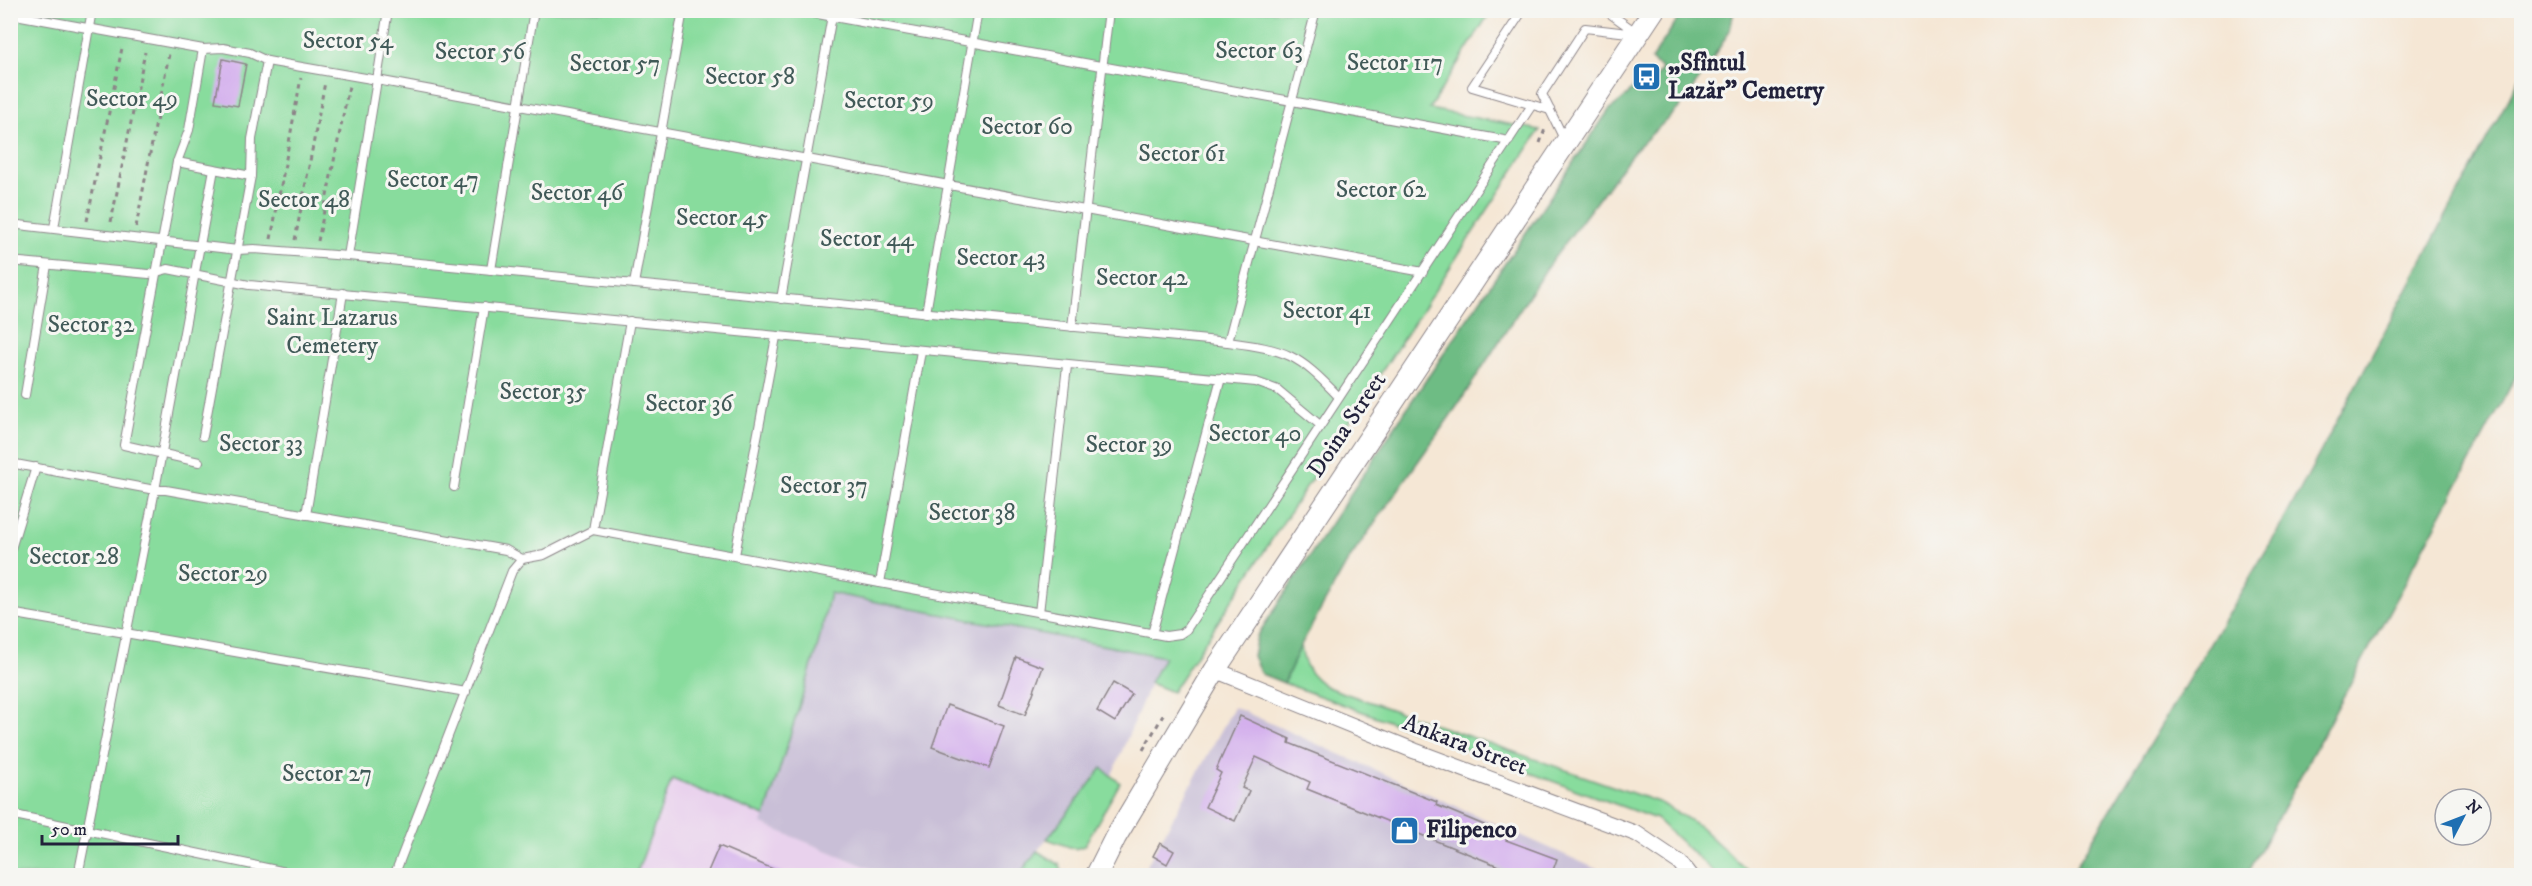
<svg xmlns="http://www.w3.org/2000/svg" width="2532" height="886" viewBox="0 0 2532 886" font-family="'IM FELL DW Pica',serif">
	<style>
		.built { fill: #e9d2ed }
		.industrial { fill: #c9bfd7 }
		.green { fill: #88dc9d; stroke: #557f6c; stroke-width: 1.5 }
		.forest { fill: #6ebc84; stroke: #486f60; stroke-width: 1.5 }
		.building { fill: #d4b0ed }
		.lines { fill: none; stroke-linecap: round; stroke-linejoin: round }
		.lane-casing { stroke: #8c8488; stroke-width: 10 }
		.street-casing { stroke: #8c8488; stroke-width: 17 }
		.secondary-casing { stroke: #8c8488; stroke-width: 23 }
		.path { stroke: #8c8488; stroke-width: 3; stroke-dasharray: 4.5 4.5; stroke-linecap: butt }
		.lane { stroke: #fff; stroke-width: 8 }
		.street { stroke: #fff; stroke-width: 15 }
		.secondary { stroke: #fff; stroke-width: 21 }
		.labels { text-anchor: middle; dominant-baseline: central; stroke-width: 6; stroke-linejoin: round; paint-order: stroke }
		.park-label { font-size: 24px; fill: #415a58; stroke: #f6f6f2 }
		.poi-label { font-size: 24px; font-weight: bold; fill: #22223b; stroke: #f6f6f2; text-anchor: start }
		.street-label { font-size: 24px; fill: #22223b; stroke: #f6f6f2 }
	</style>
	<rect width="100%" height="100%" fill="#f6f6f2"/>
	<filter id="ink" filterUnits="userSpaceOnUse"><feTurbulence type="fractalNoise" baseFrequency=".0167" numOctaves="2"/><feDisplacementMap in="SourceGraphic" scale="12" xChannelSelector="R" yChannelSelector="G"/><feConvolveMatrix kernelMatrix="1 2 1 2 8 2 1 2 1" color-interpolation-filters="sRGB"/></filter>
	<filter id="wash" filterUnits="userSpaceOnUse"><feTurbulence type="fractalNoise" baseFrequency=".008" numOctaves="4" result="noise"/><feDisplacementMap in="SourceGraphic" scale="24" xChannelSelector="R" yChannelSelector="G"/><feGaussianBlur stdDeviation="1.35" result="paint"/><feColorMatrix in="noise" values="0 0 0 0 0 0 0 0 0 0 0 0 0 0 0 0 0 1.4 0 .05"/><feComposite in="paint" operator="in"/></filter>
	<g filter="url(#wash)">
		<rect width="100%" height="100%" fill="#f5e7d5"/>
		<polygon class="built" points="672,779 765,816 763,824 887,875 636,876"/>
		<g class="industrial">
			<polygon points="830,593 1164,657 1153,676 1112,775 1101,768 1019,875 887,875 762,824 817,649"/>
			<polygon points="1234,707 1610,875 1141,876"/>
		</g>
		<g class="green">
			<polygon points="10,11 1491,11 1429,109 1540,130 1172,692 1150,683 1164,657 830,593 817,649 765,816 672,779 636,875 624,870 622,876 11,875"/>
			<path d="M 1301,645 C 1303,665 1310,676 1327,687 L 1661,803 L 1698,825 L 1752,875 L 1717,875 L 1656,819 L 1284,683 Z"/>
			<polygon points="1102,768 1120,783 1084,846 1075,849 1047,839"/>
			<polygon points="1037,851 1060,865 1063,875 1019,875"/>
		</g>
		<g class="forest">
			<polygon points="1683,11 1734,11 1730,30 1706,70 1678,109 1635,150 1548,266 1460,402 1348,561 1301,645 1284,683 1261,674 1253,656 1257,636 1411,402 1609,110 1628,95 1636,83 1645,91 1662,69 1651,60"/>
			<polygon points="2521,75 2521,367 2247,875 2071,875 2282,524"/>
		</g>
		<g id="blocks">
			<g class="building">
				<polygon points="223,59 246,64 238,106 215,102"/>
				<polygon points="1016,657 1043,667 1025,715 999,705"/>
				<polygon points="1113,683 1132,694 1115,722 1097,711"/>
				<polygon points="947,705 1004,726 989,768 932,747"/>
				<polygon points="1240,716 1290,739 1289,743 1437,802 1436,805 1508,835 1506,840 1557,859 1551,876 1507,876 1509,871 1496,865 1307,789 1310,782 1256,757 1242,788 1249,791 1235,821 1205,807 1221,773 1216,770"/>
				<polygon points="1160,843 1174,851 1167,864 1153,856"/>
				<polygon points="719,846 787,875 787,876 706,876"/>
			</g>
		</g>
	</g>
	<g filter="url(#ink)">
		<use href="#blocks" fill-opacity="0" stroke="#8c8488" stroke-width="1.5"/>
		<g class="lines">
			<defs>
				<g id="lane">
					<polyline points="796,10 1509,141"/>
					<polyline points="1523,10 1472,87 1550,110"/>
					<polyline points="1605,10 1637,33"/>
					<polyline points="10,14 203,49 223,48 250,53 267,61 377,80 388,10"/>
					<polyline points="1565,141 1542,94 1585,28 1637,34"/>
					<polyline points="177,162 251,176"/>
					<path d="M 10,224 L 238,250 L 254,249 L 348,256 L 1228,342 C 1287,350 1297,353 1339,397"/>
					<polyline points="54,228 92,10"/>
					<polyline points="348,256 377,80 1423,272"/>
					<polyline points="10,261 149,274 168,269 249,285 1256,382 1278,390 1320,425"/>
					<polyline points="491,270 534,10"/>
					<polyline points="634,284 683,10"/>
					<polyline points="781,299 833,10"/>
					<polyline points="926,313 978,10"/>
					<polyline points="1072,327 1109,10"/>
					<polyline points="1228,342 1316,10"/>
					<polyline points="25,395 47,265"/>
					<polyline points="203,436 251,176 252,139 267,61"/>
					<polyline points="199,462 124,445 177,162 189,130 203,49"/>
					<polyline points="10,463 155,490 166,490 506,550 522,559"/>
					<polyline points="454,487 484,307"/>
					<polyline points="306,515 343,293"/>
					<polyline points="593,530 630,321"/>
					<polyline points="10,552 36,467"/>
					<polyline points="735,555 776,337"/>
					<polyline points="880,583 921,351"/>
					<polyline points="10,613 466,692"/>
					<polyline points="1039,613 1067,366"/>
					<polyline points="1152,634 1221,378"/>
					<polyline points="10,814 305,876"/>
					<polyline points="78,876 155,490 214,169"/>
					<polyline points="394,876 512,571 522,559 544,555 593,530 1166,636 1180,634 1186,630 1532,105"/>
				</g>
				<polyline id="street" points="1215,670 1415,751 1637,834 1680,863 1690,876"/>
				<polyline id="secondary" points="1096,876 1115,838 1215,670 1654,10"/>
			</defs>
			<use href="#lane" class="lane-casing"/>
			<use href="#street" class="street-casing"/>
			<use href="#secondary" class="secondary-casing"/>
			<g class="path">
				<polyline points="1540,143 1545,129"/>
				<polyline points="87,221 122,48"/>
				<polyline points="111,222 145,52"/>
				<polyline points="136,227 169,54"/>
				<polyline points="271,239 301,78"/>
				<polyline points="295,240 325,82"/>
				<polyline points="318,241 349,86"/>
				<polyline points="1143,750 1165,712"/>
			</g>
			<use href="#lane" class="lane"/>
			<use href="#street" class="street"/>
			<use href="#secondary" class="secondary"/>
		</g>
	</g>
	<defs>
		<symbol id="bus-square" viewBox="-11 -11 22 22"><rect x="-9" y="-9" width="18" height="18" rx="4" fill="#1f6fb2" stroke="#f6f6f2"/><path d="M-5-6H5V4H4V6H2V4H-2V6H-4V4H-5ZM-3.5-4V0h7V-4ZM-3.5 1.2v1.5H-2V1.2ZM2 1.2v1.5H3.5V1.2Z" fill="#fff"/></symbol>
		<symbol id="shop-square" viewBox="-11 -11 22 22"><rect x="-9" y="-9" width="18" height="18" rx="4" fill="#1f6fb2" stroke="#f6f6f2"/><path d="M-5-2.5h2.3a2.7 3.5 0 0 1 5.4 0H5L5.5 6h-11ZM-1.5-2.5h3a1.5 2.3 0 0 0-3 0Z" fill="#fff"/></symbol>
	</defs>
	<g fill-rule="evenodd">
		<use href="#bus-square" x="1630" y="60" width="33" height="33"/>
		<use href="#shop-square" x="1388" y="814" width="33" height="33"/>
	</g>
	<g class="labels">
		<g class="park-label">
			<text x="348" y="41">Sector 54</text>
			<text x="1259" y="51">Sector 63</text>
			<text x="480" y="52">Sector 56</text>
			<text x="1395" y="63">Sector 117</text>
			<text x="615" y="64">Sector 57</text>
			<text x="750" y="77">Sector 58</text>
			<text x="132" y="99">Sector 49</text>
			<text x="889" y="101">Sector 59</text>
			<text x="1027" y="127">Sector 60</text>
			<text x="1182" y="154">Sector 61</text>
			<text x="433" y="180">Sector 47</text>
			<text x="1381" y="190">Sector 62</text>
			<text x="577" y="193">Sector 46</text>
			<text x="304" y="200">Sector 48</text>
			<text x="722" y="218">Sector 45</text>
			<text x="867" y="239">Sector 44</text>
			<text x="1001" y="258">Sector 43</text>
			<text x="1142" y="278">Sector 42</text>
			<text x="1327" y="311">Sector 41</text>
			<text x="332" y="318">Saint Lazarus<tspan x="332" dy="28">Cemetery</tspan></text>
			<text x="91" y="325">Sector 32</text>
			<text x="543" y="392">Sector 35</text>
			<text x="689" y="404">Sector 36</text>
			<text x="1255" y="434">Sector 40</text>
			<text x="261" y="444">Sector 33</text>
			<text x="1129" y="445">Sector 39</text>
			<text x="824" y="486">Sector 37</text>
			<text x="972" y="513">Sector 38</text>
			<text x="74" y="557">Sector 28</text>
			<text x="223" y="574">Sector 29</text>
			<text x="327" y="774">Sector 27</text>
		</g>
		<g class="poi-label">
			<text x="1668" y="63">„Sfîntul<tspan x="1668" dy="28">Lazăr” Cemetry</tspan></text>
			<text x="1426" y="830">Filipenco</text>
		</g>
		<g class="street-label">
			<text transform="translate(1347 425) rotate(-56)">Doina Street</text>
			<text transform="translate(1465 745) rotate(21)">Ankara Street</text>
		</g>
	</g>
	<rect width="2532" height="886" fill="none" stroke="#f6f6f2" stroke-width="36"/>
	<g transform="translate(2463 817) rotate(48)"><circle r="28" fill="#f6f6f2" stroke="#a1a1a9" stroke-width="1.5"/>
	<path d="M0-4.5L10 22L0 15L-10 22Z" fill="#1f6fb2"/>
	<text y="-9" font-size="16" font-weight="bold" text-anchor="middle" fill="#22223b">N</text>
	</g>
	<path d="M42 835v9h136v-9" fill="none" stroke="#22223b" stroke-width="3"/>
	<text x="51" y="835" font-size="18" fill="#22223b" stroke="#f6f6f2" stroke-width="4.5" paint-order="stroke">50 m</text>
</svg>
